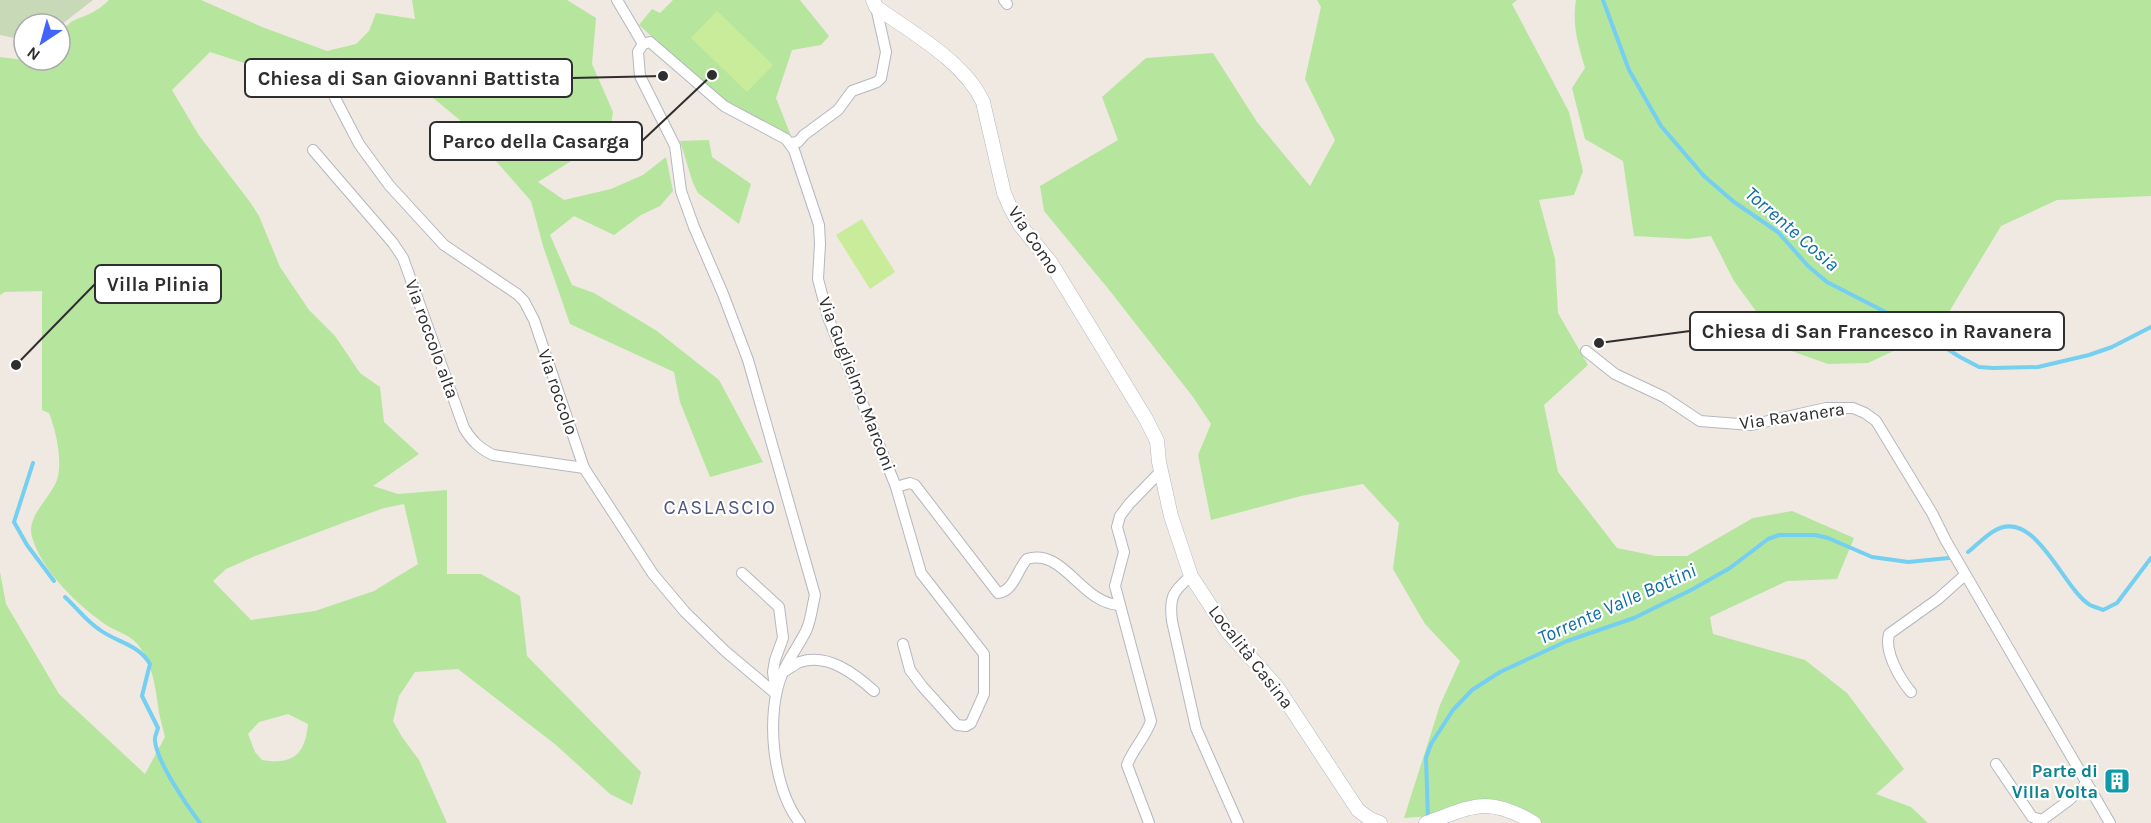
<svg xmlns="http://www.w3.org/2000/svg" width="2151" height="823" viewBox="0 0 2151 823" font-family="Karla,sans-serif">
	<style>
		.green { fill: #b6e59e; fill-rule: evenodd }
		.cemetery { fill: #c8d9b8 }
		.pitch { fill: #c9ec9a }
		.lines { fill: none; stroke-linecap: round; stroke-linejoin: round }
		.stream { stroke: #75cff0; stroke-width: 4 }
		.street-casing { stroke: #b4b7c1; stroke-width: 12 }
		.secondary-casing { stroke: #b4b7c1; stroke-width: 15 }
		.street { stroke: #fff; stroke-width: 10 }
		.secondary { stroke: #fff; stroke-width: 14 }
		.labels { text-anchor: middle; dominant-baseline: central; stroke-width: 4.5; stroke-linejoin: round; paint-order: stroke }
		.street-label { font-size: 18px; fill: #2e2e2e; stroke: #fff }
		.culture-label { font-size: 18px; font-weight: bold; fill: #0d838f; stroke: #fff; text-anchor: end }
		.water-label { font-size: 20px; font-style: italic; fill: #0d6fa3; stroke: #fff }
		.neighbourhood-label { font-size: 20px; letter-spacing: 1.5px; fill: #4d5680; stroke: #fff }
		.leader { fill: none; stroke: #2e2e2e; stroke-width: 2 }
		.callout-dot { fill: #2e2e2e; stroke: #fff; stroke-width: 2 }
		.callout { fill: #fff; stroke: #2e2e2e; stroke-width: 2 }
		.callout-label { font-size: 20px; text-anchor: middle; font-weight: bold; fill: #2e2e2e }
	</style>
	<rect width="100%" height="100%" fill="#efe9e1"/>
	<g class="green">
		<path d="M 109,0 L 201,0 L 262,27 L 327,51 L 356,44 L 369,31 L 376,13 L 415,19 L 412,0 L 567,0 L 596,18 L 592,64 L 613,112 L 609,137 L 538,182 L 564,200 L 611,189 L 643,175 L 666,157 L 673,191 L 660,206 L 641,215 L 614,235 L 574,216 L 550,235 L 572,285 L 594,293 L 657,331 L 719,380 L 763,462 L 710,477 L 680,402 L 674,372 L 570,324 L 543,246 L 531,201 L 461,121 L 426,92 L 357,70 L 300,81 L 210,52 L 172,90 L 198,134 L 250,202 L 259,216 L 280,267 L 309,310 L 335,336 L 360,373 L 380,387 L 384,422 L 419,454 L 373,486 L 398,494 L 447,490 L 447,574 L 481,574 L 520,596 L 527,656 L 641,772 L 632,805 L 610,794 L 556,745 L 458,669 L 415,672 L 399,696 L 393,721 L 402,737 L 419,760 L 447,823 L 0,823 L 0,572 L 6,604 L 59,694 L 145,774 L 165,737 C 163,727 159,716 158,706 C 155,684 152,664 139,646 C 132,636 118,632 108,626 C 80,608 41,570 32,537 C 26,516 50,499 57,480 C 63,461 56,431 49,413 L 42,410 L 42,291 L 5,292 L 0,295 L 0,57 L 24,60 L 60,60 C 60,6 80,29 109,0 ZM 404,504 L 418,564 L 374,591 L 315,611 L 251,620 L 213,581 L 226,569 L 253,557 L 348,521 L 384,508 ZM 288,714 L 308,724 C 305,755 293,765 262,760 L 255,752 L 248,734 L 259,722 Z"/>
		<polygon points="673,0 800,0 829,36 821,45 792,50 776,98 791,136 726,103 639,25 652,9 660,13"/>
		<polygon points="1317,0 1517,0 1512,4 1569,112 1583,171 1574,195 1539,200 1555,259 1558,313 1588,365 1544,405 1558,472 1617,548 1656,556 1687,556 1753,518 1792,511 1854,538 1837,579 1787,581 1710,617 1713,634 1805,660 1847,693 1904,769 1876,794 1911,807 1928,823 1533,823 1496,802 1431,816 1404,818 1440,705 1460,661 1425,624 1393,569 1399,523 1363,484 1301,496 1211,520 1198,455 1211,424 1193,397 1110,291 1044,211 1040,186 1118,140 1102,97 1146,58 1213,53 1257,122 1310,186 1335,140 1305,79 1321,7"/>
		<path d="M 1576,0 L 2151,0 L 2151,196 L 2057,200 L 2001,226 L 1938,330 L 1868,363 L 1828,364 L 1783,348 L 1734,281 L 1711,236 L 1688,239 L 1634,236 L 1623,161 L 1585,139 L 1572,88 L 1585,68 C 1578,44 1572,25 1576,0 Z"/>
		<polygon points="709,140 712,157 751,184 739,224 698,193 693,183 680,141"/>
	</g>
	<polygon class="cemetery" points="0,0 93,0 62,24 60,29 60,24 24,24 24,40 0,35"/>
	<g class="pitch">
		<polygon points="717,11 773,65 747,92 691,38"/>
		<polygon points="862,219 895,272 870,289 836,235"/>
	</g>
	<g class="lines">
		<g class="stream">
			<polyline points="1603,0 1629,70 1661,126 1704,176 1734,202 1778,232 1808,266 1827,282 1903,321 1960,357 1979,367 1993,368 2038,367 2089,355 2112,347 2151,327"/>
			<polyline points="33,463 14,522 27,545 54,581"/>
			<path d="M 1968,552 C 1976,546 1984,537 1994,531 C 2035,506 2062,588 2090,605 C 2094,607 2099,608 2103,610 L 2117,603 L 2151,558"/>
			<path d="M 65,597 C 76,607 87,622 100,630 C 118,643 138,644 150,664 L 142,696 L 158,728 C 157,732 154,737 155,741 C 157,762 187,806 200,823"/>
			<polyline points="1428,819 1426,758 1431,744 1453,710 1472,690 1500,672 1567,641 1634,618 1693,589 1730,568 1768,539 1779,535 1815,535 1828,538 1872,557 1908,562 1949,558"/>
		</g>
		<defs>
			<g id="street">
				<polyline points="617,0 643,44"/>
				<polyline points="1004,0 1007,4"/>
				<polyline points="643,44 650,42 724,106 786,139 794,150 819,225 820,244 818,279 828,317 896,487 921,573 984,654 984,694 971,723 966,726 957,725 922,686 910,670 903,644"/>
				<path d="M 643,44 L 638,52 L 640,76 L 675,146 L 681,191 L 694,227 L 723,294 L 748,360 L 815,595 C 812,607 811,621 806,631 C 799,645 789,658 783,672 C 765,712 772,788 800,823"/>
				<polyline points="335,98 359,144 389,185 444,245 517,294 524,301 534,320 584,468 653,574 685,612 725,651 776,694"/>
				<polyline points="790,143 798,142 804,135 838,110 852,91 877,82 881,78 886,52 876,7"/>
				<path d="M 313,150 L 393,243 L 403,258 L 464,428 C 472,441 479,448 493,455 L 584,468"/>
				<polyline points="1586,351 1615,374 1664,397 1700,421 1751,425 1826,408 1853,408 1865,413 1876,421 1932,513 1946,541 2110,823"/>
				<path d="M 896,487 L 910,483 L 915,485 L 998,593 C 1014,591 1017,570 1027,559 C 1064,548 1081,603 1119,605"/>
				<polyline points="742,573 779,607 783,638 775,660 773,672 775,688"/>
				<path d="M 1191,576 C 1173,591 1169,597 1172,621 L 1196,728 L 1238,823"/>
				<path d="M 783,672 C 789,669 795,664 800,662 C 828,653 855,674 874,691"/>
				<path d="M 1911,692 C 1900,679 1884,652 1889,634 L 1938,599 L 1965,575"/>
				<polyline points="1996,764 2032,817 2042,820"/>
				<path d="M 1149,823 L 1127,765 C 1133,749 1145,738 1151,721 L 1115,586 L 1124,552 L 1117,527 L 1120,516 L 1129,504 L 1161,471"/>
				<polyline points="2038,823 2068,801 2086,784"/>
			</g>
			<g id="secondary">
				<path d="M 873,0 L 876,7 C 912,33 964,61 983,102 L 1004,193 L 1011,209 L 1020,225 L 1051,263 L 1146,419 L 1157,441 L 1159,462 L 1171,516 L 1191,576 L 1227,631 L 1277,687 L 1358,810 L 1370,819 L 1380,823"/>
				<path d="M 1426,823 C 1474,806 1487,795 1534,823"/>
			</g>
		</defs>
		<use href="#street" class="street-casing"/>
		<use href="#secondary" class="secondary-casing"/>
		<use href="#street" class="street"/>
		<use href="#secondary" class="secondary"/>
	</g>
	<defs>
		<symbol id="building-square" viewBox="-11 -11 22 22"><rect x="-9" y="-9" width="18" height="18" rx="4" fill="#0f9aa8" stroke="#fff"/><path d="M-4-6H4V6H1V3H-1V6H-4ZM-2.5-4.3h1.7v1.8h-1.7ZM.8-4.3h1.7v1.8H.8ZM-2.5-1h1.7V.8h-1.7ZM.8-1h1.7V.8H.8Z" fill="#fff"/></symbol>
	</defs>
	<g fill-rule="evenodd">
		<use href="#building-square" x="2102" y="766" width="30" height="30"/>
	</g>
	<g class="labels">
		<g class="street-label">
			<text transform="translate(1034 240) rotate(56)">Via Como</text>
			<text transform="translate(432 339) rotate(70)">Via roccolo alta</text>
			<text transform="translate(857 384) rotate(69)">Via Guglielmo Marconi</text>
			<text transform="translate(558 392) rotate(71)">Via roccolo</text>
			<text transform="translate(1792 416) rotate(-8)">Via Ravanera</text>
			<text transform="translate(1251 657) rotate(52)">Località Casina</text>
		</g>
		<g class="culture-label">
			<text x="2098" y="771">Parte di<tspan x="2098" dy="21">Villa Volta</tspan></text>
		</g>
		<g class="water-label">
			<text transform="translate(1792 229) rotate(41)">Torrente Cosia</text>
			<text transform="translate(1617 604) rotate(-24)">Torrente Valle Bottini</text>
		</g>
		<g class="neighbourhood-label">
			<text x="720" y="507">CASLASCIO</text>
		</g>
	</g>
	<path class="leader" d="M663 76L572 78M712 75L642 141M16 365L95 284M1599 343L1690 331"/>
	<g class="callout-dot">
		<circle cx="663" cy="76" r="6"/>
		<circle cx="712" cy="75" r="6"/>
		<circle cx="16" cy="365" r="6"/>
		<circle cx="1599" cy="343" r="6"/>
	</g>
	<g class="callout">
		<rect x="245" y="59" width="327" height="38" rx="6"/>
		<rect x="430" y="122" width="212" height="38" rx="6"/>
		<rect x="95" y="265" width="126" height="38" rx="6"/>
		<rect x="1690" y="312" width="374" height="38" rx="6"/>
	</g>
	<g class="callout-label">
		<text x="409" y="85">Chiesa di San Giovanni Battista</text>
		<text x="536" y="148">Parco della Casarga</text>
		<text x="158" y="291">Villa Plinia</text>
		<text x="1877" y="338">Chiesa di San Francesco in Ravanera</text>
	</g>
	<g transform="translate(42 42) rotate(216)"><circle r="28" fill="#ffffff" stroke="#ababab" stroke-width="1.5"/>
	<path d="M0-4.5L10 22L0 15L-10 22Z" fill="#4264fb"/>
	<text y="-9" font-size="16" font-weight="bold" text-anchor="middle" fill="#2e2e2e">N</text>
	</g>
</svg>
